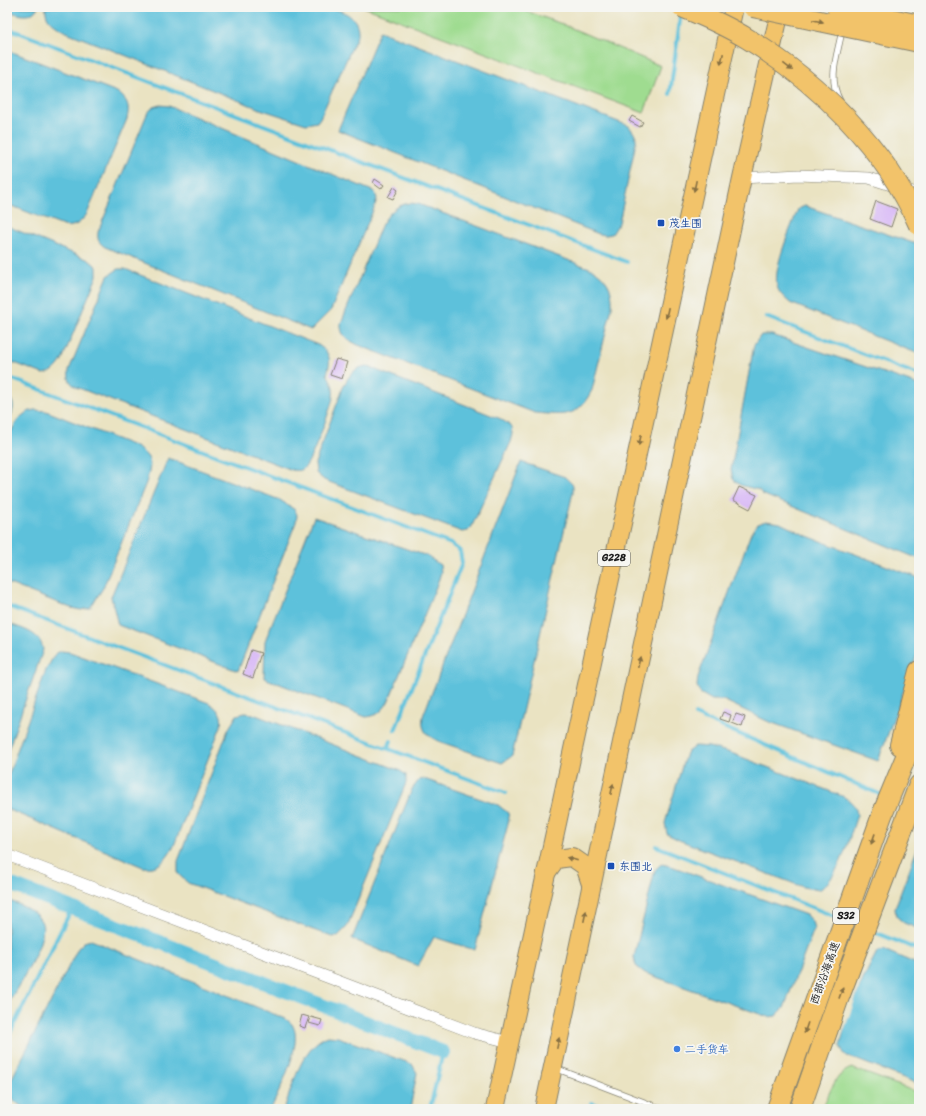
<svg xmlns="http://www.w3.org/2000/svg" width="926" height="1116" viewBox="0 0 926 1116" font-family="Sriracha,'LXGW WenKai TC',sans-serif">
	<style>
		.green { fill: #9fdc90; stroke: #5e7c56 }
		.water { fill: #5dc1db; stroke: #3c6e7c }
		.pier { fill: #eae3c2 }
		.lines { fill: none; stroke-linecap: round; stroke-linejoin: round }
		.stream { stroke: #5dc1db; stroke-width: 4 }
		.canal { stroke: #5dc1db; stroke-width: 14 }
		.building { fill: #d4b0f7 }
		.service-casing { stroke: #83806f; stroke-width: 7 }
		.minor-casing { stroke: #83806f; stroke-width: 12 }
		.trunk-casing { stroke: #83806f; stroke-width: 20 }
		.motorway-casing { stroke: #83806f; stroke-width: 22 }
		.service { stroke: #fff; stroke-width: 5.5 }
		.minor { stroke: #fff; stroke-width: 11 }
		.trunk { stroke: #f2c36a; stroke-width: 18 }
		.motorway { stroke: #f2c36a; stroke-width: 20 }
		.motorway-bridge-casing { stroke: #83806f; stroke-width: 22; stroke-linecap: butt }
		.motorway-bridge { stroke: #f2c36a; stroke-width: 20 }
		.oneway { fill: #877043 }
		.transit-dot { fill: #1a4fb4; stroke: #f6f6f2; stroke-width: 1.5 }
		.shop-dot { fill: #3f7fe0; stroke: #f6f6f2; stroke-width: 1.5 }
		.labels { text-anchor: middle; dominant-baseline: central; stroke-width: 3.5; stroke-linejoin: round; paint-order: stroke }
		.shield { fill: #f6f6f2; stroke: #5d5d5c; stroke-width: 1 }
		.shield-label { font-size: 10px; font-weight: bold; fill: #1c1c1c }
		.transit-label { font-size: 11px; fill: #164399; stroke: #f6f6f2; text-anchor: start }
		.street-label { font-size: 11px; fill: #1c1c1c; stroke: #f6f6f2 }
		.shop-label { font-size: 11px; fill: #366cbe; stroke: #f6f6f2; text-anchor: start }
	</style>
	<rect width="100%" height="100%" fill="#f6f6f2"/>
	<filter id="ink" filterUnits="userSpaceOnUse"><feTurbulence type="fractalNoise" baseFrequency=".025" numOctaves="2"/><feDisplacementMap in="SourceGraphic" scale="8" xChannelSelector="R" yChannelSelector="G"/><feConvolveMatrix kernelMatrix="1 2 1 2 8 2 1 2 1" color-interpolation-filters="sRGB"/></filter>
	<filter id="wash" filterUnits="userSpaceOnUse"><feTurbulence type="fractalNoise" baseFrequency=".012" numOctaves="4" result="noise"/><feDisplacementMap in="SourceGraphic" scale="16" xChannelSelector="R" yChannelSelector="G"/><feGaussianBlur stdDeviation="0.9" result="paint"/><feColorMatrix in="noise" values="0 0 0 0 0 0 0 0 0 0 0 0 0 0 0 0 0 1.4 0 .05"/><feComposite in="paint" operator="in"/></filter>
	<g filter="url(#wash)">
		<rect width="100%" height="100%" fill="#eae3c2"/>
		<g class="green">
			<polygon points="364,7 515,7 562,24 661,66 644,113"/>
			<path d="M 852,1068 L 919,1093 L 919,1109 L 821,1109 C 831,1094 833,1074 852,1068 Z"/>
		</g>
		<g class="water">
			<path d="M 7,7 L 38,7 C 30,20 19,14 7,11 Z"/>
			<path d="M 46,7 L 329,7 C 344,12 359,16 358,34 L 320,118 L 317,122 L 306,124 L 260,109 L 64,31 C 54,25 44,19 46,7 Z"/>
			<polygon points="380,31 629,126 636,136 636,142 619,223 612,234 606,235 599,234 338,130"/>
			<path d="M 7,50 L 117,92 C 128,100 130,106 127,119 L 87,214 C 80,223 75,228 63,226 L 7,204 Z"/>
			<path d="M 160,105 L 169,106 L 375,192 L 377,199 L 374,208 L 331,310 L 311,330 L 105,247 C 99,243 97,240 98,232 L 147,114 L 153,107 Z"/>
			<path d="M 409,203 L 418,204 L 592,269 C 608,279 613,289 612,307 L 592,390 C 577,419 565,415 535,413 L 358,345 C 347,339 340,336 341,323 L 382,224 C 390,212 395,206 409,203 Z"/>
			<path d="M 805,206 L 919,245 L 919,354 L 790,303 C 785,298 779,294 777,286 C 773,267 791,228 798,209 Z"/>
			<path d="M 7,226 L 89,260 L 97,267 L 97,276 L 62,360 C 57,368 53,373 43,374 L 7,360 Z"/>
			<path d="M 118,269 L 125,269 L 318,345 C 331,353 331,360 327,374 C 332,382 334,387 333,397 C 332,406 312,458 306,466 C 302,471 298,471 292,470 L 76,387 C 69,382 68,379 69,370 L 108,276 Z"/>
			<polygon points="761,335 772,335 919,385 919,559 762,494 759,490 740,485 733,479 731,470 754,345"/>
			<path d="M 366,366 L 501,419 L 512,427 L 513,434 L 511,442 L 471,528 L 468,531 L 462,532 L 324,480 L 316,473 L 315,463 L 344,385 C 350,375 354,368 366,366 Z"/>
			<path d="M 7,395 C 18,404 12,414 7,425 Z"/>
			<path d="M 34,410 L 46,411 L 134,446 C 153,457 152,463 146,483 L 103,588 L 90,608 L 81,610 L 71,608 L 7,583 L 7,441 C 13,428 18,413 34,410 Z"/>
			<polygon points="168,458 280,500 295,510 297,515 296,522 238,671 118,625 111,597"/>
			<path d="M 521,462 L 565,477 L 573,485 L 573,492 L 512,756 L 502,763 L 438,741 C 426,735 421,730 423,716 Z"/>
			<path d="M 314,517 L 427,556 L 440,565 L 441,572 L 438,582 L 388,702 C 382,712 377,716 366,717 L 264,678 L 265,641 Z"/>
			<polygon points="766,521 780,523 807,536 919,578 919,649 878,761 767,721 723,700 712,700 700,693 697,686 698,677 751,533 757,524"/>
			<path d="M 7,623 C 22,629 41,632 43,650 L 7,753 Z"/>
			<path d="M 61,651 L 70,652 L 209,703 C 219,710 223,714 221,726 L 173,848 C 165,861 159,869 143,867 L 7,809 L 7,779 L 46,670 L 55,654 Z"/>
			<polygon points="245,713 253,714 399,770 406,775 406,783 347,927 338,936 332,937 188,883 178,874 178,861 228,730 237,715"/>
			<path d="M 695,746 L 709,747 L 731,753 L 842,796 C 851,801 856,805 857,815 C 849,838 840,877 819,890 L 803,887 L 679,840 L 667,834 L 665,823 L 686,753 Z"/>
			<polygon points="424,779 498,805 508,813 509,820 475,950 434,937 418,966 352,939 412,789 419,780"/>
			<polygon points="919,844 919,929 904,923 896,916 895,908"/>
			<polygon points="661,864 671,866 806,915 812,921 814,929 784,1008 776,1016 768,1017 645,973 636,966 634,957 655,870"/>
			<path d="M 7,900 C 18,904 35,910 41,921 C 51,937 16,989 7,1005 Z"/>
			<path d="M 91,940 L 286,1019 C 288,1021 292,1023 293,1026 C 303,1044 279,1091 271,1109 L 28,1109 C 14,1104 7,1095 11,1080 L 78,948 L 84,942 Z"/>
			<path d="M 884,950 L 919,965 L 919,1084 L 845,1055 L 840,1046 C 847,1013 861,982 877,952 Z"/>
			<path d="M 328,1036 L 338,1037 L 412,1064 L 417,1073 L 410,1109 L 284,1109 C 293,1085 302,1045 328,1036 Z"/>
		</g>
		<polygon class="pier" points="868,964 838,1047 842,1025"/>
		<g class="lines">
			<g class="stream">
				<polyline points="7,28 627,262"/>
				<polyline points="670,94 681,13"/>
				<polyline points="766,317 919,375"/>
				<polyline points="7,377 451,544 460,551 462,563 395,730"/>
				<polyline points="7,606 506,793"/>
				<polyline points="695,715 884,796"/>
				<polyline points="388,748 391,741"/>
				<polyline points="656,846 839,918"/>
				<polyline points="869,930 919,950"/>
				<polyline points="7,1039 72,908"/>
				<polyline points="592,1103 607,1109"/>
				<polyline points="430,1109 443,1052"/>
			</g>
			<polyline class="canal" points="7,883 443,1052"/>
		</g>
		<g id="blocks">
			<g class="building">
				<polygon points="632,116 643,122 640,127 629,121"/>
				<polygon points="375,179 384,185 381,189 373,183"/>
				<polygon points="394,187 398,190 393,199 388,197"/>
				<polygon points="876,201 897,209 891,227 870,219"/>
				<polygon points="336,359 347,362 342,379 330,375"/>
				<polygon points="739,487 757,495 750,509 733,500"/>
				<polygon points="251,650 261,653 253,678 243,674"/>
				<polygon points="723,712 731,715 729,722 720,719"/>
				<polygon points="736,714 745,717 742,727 732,723"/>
				<polygon points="302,1015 309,1017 305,1028 299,1026"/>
				<polygon points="311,1017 322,1020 320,1026 309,1023"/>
			</g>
		</g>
	</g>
	<g filter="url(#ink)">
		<use href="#blocks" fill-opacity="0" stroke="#83806f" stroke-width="1"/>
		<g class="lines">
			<defs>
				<g id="service">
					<path d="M 840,101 C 827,78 838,54 842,30"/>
					<polyline points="555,1068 662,1109"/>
				</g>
				<g id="minor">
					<polyline points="742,178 799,175 869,178 919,194"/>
					<polyline points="7,855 474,1033 509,1042"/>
				</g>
				<g id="trunk">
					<polyline points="546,873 556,859 572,857 585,866 591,884"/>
					<polyline points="495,1109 734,7"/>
					<polyline points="544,1109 742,178 781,7"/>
				</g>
				<g id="motorway">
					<polyline points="900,745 919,671"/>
					<polyline points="777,1109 882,815 919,725"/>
					<polyline points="800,1109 839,997 919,785"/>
				</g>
			</defs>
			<use href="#service" class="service-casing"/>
			<use href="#minor" class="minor-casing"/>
			<use href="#trunk" class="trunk-casing"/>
			<use href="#motorway" class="motorway-casing"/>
			<use href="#service" class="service"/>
			<use href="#minor" class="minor"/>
			<use href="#trunk" class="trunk"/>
			<use href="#motorway" class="motorway"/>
			<defs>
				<g id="motorway-bridge">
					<path d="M 682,7 C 704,16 727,26 748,39 C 819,83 885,147 919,225"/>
					<polyline points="753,7 919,42"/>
					<polyline points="837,7 919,25"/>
				</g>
			</defs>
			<use href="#motorway-bridge" class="motorway-bridge-casing"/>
			<use href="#motorway-bridge" class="motorway-bridge"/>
		</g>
		<defs><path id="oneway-solid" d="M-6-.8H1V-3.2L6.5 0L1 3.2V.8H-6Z"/></defs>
		<g class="oneway">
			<use href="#oneway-solid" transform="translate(818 21) rotate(12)"/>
			<use href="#oneway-solid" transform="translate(722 59) rotate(102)"/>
			<use href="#oneway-solid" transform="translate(788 67) rotate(38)"/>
			<use href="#oneway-solid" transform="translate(695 186) rotate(102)"/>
			<use href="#oneway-solid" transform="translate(667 313) rotate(102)"/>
			<use href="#oneway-solid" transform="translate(640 440) rotate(102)"/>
			<use href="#oneway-solid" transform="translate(639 662) rotate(-78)"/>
			<use href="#oneway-solid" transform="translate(612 789) rotate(-78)"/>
			<use href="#oneway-solid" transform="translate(873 839) rotate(110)"/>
			<use href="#oneway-solid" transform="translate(572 859) rotate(-164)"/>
			<use href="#oneway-solid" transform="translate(585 916) rotate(-78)"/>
			<use href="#oneway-solid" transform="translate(841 993) rotate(-70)"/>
			<use href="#oneway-solid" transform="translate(806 1028) rotate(109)"/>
			<use href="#oneway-solid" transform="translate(558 1043) rotate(-78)"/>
		</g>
	</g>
	<g class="transit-dot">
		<rect x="657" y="219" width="8" height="8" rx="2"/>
		<rect x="607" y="862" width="8" height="8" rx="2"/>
	</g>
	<circle class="shop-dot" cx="677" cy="1049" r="4"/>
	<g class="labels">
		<g class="shield">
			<rect x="598" y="550" width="32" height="16" rx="3"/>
			<rect x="833" y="908" width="26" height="16" rx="3"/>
		</g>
		<g class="shield-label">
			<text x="614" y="558">G228</text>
			<text x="846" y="916">S32</text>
		</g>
		<g class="transit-label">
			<text x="669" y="223">茂生围</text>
			<text x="619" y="866">东围北</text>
		</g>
		<g class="street-label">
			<text transform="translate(825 973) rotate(-70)">西部沿海高速</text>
		</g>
		<g class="shop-label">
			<text x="685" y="1049">二手货车</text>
		</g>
	</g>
	<rect width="926" height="1116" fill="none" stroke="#f6f6f2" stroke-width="24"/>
</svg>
